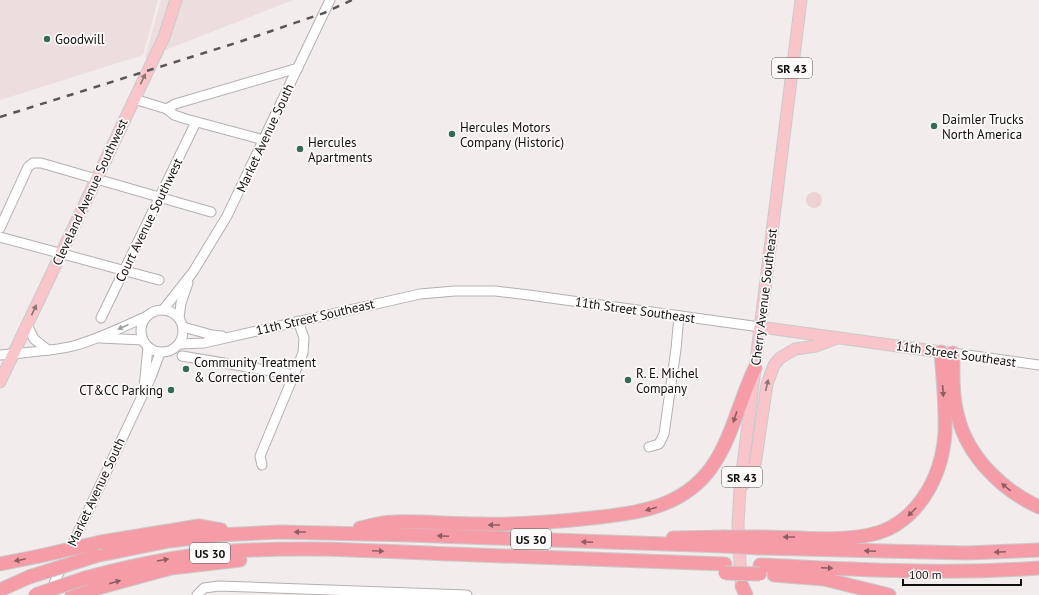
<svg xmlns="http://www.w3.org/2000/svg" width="1039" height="595" viewBox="0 0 1039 595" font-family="'PT Sans',sans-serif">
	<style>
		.built { fill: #ecddde }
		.green { fill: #eed1d3 }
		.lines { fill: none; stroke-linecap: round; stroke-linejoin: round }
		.minor-casing { stroke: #b4afb0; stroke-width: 11 }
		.major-casing { stroke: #cacaca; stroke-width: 13 }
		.highway-casing { stroke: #cacaca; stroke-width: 15 }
		.minor { stroke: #fff; stroke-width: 9 }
		.major { stroke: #f9c4ca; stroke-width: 11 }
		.highway { stroke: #f59ca6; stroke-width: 13 }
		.rail { stroke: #595656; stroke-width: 2.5; stroke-dasharray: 7 7; stroke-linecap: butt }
		.highway-bridge-casing { stroke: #cacaca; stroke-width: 15; stroke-linecap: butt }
		.highway-bridge { stroke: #f59ca6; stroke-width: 13 }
		.oneway { fill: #907376 }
		.oneway2 { fill: #9f9f9f }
		.oneway3 { fill: #8e5d62 }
		.poi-dot { fill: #346c53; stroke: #fffafa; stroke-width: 1.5 }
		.labels { text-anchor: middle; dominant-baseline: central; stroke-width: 3.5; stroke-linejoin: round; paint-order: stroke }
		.shield { fill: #fffafa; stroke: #585656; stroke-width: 1 }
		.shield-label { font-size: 12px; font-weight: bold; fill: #100f0f }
		.poi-label { font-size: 13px; fill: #100f0f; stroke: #fffafa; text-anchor: start }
		.street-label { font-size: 13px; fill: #100f0f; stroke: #fffafa }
	</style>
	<rect width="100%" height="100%" fill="#f2eced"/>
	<g class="built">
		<polygon points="0,0 158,0 143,55 0,100"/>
		<polygon points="161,0 293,0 145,58"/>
	</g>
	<circle class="green" cx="814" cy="200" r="8"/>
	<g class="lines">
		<defs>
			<g id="minor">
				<polyline points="134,99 167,109 174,115 186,119 264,140"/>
				<polyline points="167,109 175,104 298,68"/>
				<polyline points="0,228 28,167 33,163 41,163 211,212"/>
				<polyline points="0,237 159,280"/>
				<circle cx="162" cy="331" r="21"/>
				<polyline points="163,310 193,272 227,216 330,0"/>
				<polyline points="101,318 196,122"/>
				<polyline points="179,318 181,303 188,283"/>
				<polyline points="27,325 34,339 48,350"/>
				<polyline points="183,327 212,335 222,336"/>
				<polyline points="100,338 143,340"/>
				<polyline points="179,344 204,343 420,294 455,291 495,291 529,295 760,327"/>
				<polyline points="953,353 1039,365"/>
				<path d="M 0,355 C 24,352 49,352 73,346 C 99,339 123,327 147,316"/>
				<polyline points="182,356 295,375"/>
				<polyline points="144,388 148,347"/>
				<polyline points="649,447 659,444 664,434 676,349 679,316"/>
				<polyline points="262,465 260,456 303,353 304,338 298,321"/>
				<polyline points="50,592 151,377 160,353"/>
				<polyline points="197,595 204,588 219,586 467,595"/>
			</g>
			<g id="major">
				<polyline points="760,327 948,353"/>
				<polyline points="0,382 164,37 176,0"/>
				<polyline points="743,485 755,465 767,384 774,365 780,358 795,349 816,346 837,338"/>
				<polyline points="741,581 738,525 740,489 801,0"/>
			</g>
			<g id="highway">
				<path d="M 953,353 C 953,375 952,396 958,417 C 968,457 1002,490 1039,507"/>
				<path d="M 360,528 C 370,526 382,522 393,522 C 422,521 451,524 481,524 C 518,525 555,522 592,518 C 637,513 682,508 711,468 C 732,439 739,401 755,368"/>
				<path d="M 757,537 C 794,537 833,542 869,535 C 916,526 942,478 945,433 C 946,406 943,379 941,352"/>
				<polyline points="673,538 723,537"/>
				<polyline points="101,542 199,526 221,530"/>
				<polyline points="759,548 967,553 1039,550"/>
				<polyline points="95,556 169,541 218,535 280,532 409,535 724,546"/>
				<polyline points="0,564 40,556"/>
				<path d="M 760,565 C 853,569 946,575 1039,568"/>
				<polyline points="774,575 824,579 889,595"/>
				<path d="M 85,578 C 126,567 168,558 211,553 C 290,545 371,551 450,554 C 542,557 634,561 725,564"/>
				<polyline points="742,586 746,595"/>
				<polyline points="0,590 29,577"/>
				<polyline points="72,595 171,568 240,560"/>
			</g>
		</defs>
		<use href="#minor" class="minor-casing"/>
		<use href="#major" class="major-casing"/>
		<use href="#highway" class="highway-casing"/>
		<use href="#minor" class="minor"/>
		<use href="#major" class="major"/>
		<use href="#highway" class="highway"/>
		<polyline class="rail" points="0,117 239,42 324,13 352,0"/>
		<defs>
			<g id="highway-bridge">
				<polyline points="723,537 757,537"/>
				<polyline points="724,546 759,548"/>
				<polyline points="40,556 101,542"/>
				<polyline points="725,573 760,574"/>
				<polyline points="29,577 95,556"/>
				<polyline points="35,595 85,578"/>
			</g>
		</defs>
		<use href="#highway-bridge" class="highway-bridge-casing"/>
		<use href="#highway-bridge" class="highway-bridge"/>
	</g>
	<defs><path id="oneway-solid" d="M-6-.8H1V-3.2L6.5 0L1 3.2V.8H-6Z"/></defs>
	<g class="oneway">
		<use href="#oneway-solid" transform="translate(143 79) rotate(-65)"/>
		<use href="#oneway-solid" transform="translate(34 310) rotate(-65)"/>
		<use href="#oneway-solid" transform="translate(767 385) rotate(-77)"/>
	</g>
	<use class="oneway2" href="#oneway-solid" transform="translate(123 327) rotate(156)"/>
	<g class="oneway3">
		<use href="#oneway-solid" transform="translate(943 391) rotate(86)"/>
		<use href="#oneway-solid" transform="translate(735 417) rotate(108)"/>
		<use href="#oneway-solid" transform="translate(1006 487) rotate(-141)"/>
		<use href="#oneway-solid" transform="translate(651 509) rotate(164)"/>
		<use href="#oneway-solid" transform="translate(912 512) rotate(135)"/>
		<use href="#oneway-solid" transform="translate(494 525) rotate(-180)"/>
		<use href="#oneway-solid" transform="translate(300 532) rotate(180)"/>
		<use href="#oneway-solid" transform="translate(443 536) rotate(-178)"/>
		<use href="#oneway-solid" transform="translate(789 537) rotate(-180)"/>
		<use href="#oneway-solid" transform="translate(587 542) rotate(-178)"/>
		<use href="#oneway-solid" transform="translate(378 551) rotate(2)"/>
		<use href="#oneway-solid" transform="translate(870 551) rotate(-178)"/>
		<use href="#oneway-solid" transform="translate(1000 552) rotate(177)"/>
		<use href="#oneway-solid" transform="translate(20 560) rotate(168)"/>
		<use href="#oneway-solid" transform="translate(163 560) rotate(-10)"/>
		<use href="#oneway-solid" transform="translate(827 568) rotate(2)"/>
		<use href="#oneway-solid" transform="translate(115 582) rotate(-16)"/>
	</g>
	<g class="poi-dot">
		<circle cx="47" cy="39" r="4"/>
		<circle cx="934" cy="126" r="4"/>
		<circle cx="452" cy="134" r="4"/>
		<circle cx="300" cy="149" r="4"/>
		<circle cx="186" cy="369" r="4"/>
		<circle cx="628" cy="380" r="4"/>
		<circle cx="171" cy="390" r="4"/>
	</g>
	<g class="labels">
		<g class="shield">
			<rect x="772" y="58" width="40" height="20" rx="3"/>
			<rect x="722" y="467" width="40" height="20" rx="3"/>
			<rect x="511" y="529" width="40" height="20" rx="3"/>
			<rect x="190" y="543" width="40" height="20" rx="3"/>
		</g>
		<g class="shield-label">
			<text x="792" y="68">SR 43</text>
			<text x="742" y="477">SR 43</text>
			<text x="531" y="539">US 30</text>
			<text x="210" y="553">US 30</text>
		</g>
		<g class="poi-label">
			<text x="55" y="39">Goodwill</text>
			<text x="942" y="119">Daimler Trucks<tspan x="942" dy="15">North America</tspan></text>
			<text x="460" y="127">Hercules Motors<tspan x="460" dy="15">Company (Historic)</tspan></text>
			<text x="308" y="142">Hercules<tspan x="308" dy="15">Apartments</tspan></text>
			<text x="194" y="362">Community Treatment<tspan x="194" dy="15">&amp; Correction Center</tspan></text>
			<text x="636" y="373">R. E. Michel<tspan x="636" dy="15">Company</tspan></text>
			<text x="163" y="390" text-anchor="end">CT&amp;CC Parking</text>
		</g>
		<g class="street-label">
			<text transform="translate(265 138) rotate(-65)">Market Avenue South</text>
			<text transform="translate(90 192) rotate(-65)">Cleveland Avenue Southwest</text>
			<text transform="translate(149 220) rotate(-64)">Court Avenue Southwest</text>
			<text transform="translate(764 297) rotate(-83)">Cherry Avenue Southeast</text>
			<text transform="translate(635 310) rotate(8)">11th Street Southeast</text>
			<text transform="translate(315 317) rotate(-13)">11th Street Southeast</text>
			<text transform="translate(956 354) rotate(8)">11th Street Southeast</text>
			<text transform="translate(96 492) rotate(-65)">Market Avenue South</text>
		</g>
	</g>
	<path d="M903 579v6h118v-6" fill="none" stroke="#100f0f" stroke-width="2"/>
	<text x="909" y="579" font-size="12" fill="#100f0f" stroke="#fffafa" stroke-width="3" paint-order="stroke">100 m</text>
</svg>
